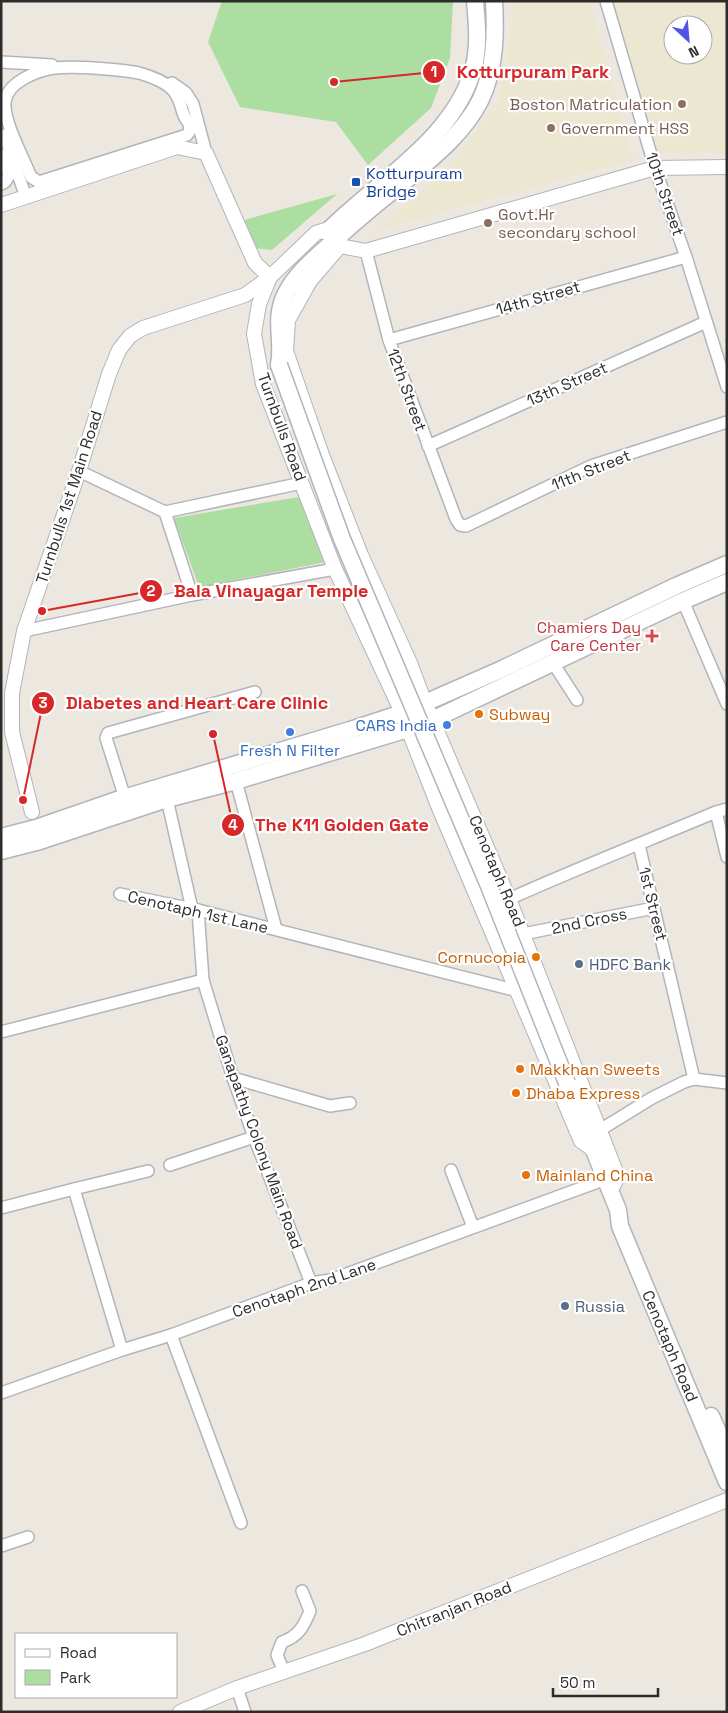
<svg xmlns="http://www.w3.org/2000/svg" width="728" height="1713" viewBox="0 0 728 1713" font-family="'Space Grotesk',sans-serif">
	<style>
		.education { fill: #ece7d1; fill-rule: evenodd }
		.green { fill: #acdda1 }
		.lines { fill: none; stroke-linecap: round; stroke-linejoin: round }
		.minor-casing { stroke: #b3b3be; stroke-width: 14 }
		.tertiary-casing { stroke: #b3b3be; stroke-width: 16 }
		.secondary-casing { stroke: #b3b3be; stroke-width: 19 }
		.minor { stroke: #fff; stroke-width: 11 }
		.tertiary { stroke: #fff; stroke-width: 14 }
		.secondary { stroke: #fff; stroke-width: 16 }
		.secondary-bridge-casing { stroke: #b3b3be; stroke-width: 19; stroke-linecap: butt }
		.secondary-bridge { stroke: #fff; stroke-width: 16 }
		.education-dot { fill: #8d6e63; stroke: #fff; stroke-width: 2 }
		.transit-dot { fill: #1a4fb4; stroke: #fff; stroke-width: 2 }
		.health-dot { fill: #e0444e; stroke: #fff; stroke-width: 2 }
		.food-dot { fill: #e8710a; stroke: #fff; stroke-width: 2 }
		.shop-dot { fill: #3f7fe0; stroke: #fff; stroke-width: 2 }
		.service-dot { fill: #5c6f8a; stroke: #fff; stroke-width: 2 }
		.labels { text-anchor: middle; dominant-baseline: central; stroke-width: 4.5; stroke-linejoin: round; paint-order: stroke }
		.education-label { font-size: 16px; fill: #785e54; stroke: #fff; text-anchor: start }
		.transit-label { font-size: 16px; fill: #164399; stroke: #fff; text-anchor: start }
		.street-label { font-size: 16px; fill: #2c2c2c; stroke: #fff }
		.health-label { font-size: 16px; fill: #be3a42; stroke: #fff; text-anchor: end }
		.food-label { font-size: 16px; fill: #c56008; stroke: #fff; text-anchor: start }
		.shop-label { font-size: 16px; fill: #366cbe; stroke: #fff; text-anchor: end }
		.service-label { font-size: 16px; fill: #4e5e75; stroke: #fff; text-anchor: start }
		.leader { fill: none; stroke: #d62828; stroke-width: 2 }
		.callout-dot { fill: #d62828; stroke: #fff; stroke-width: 2 }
		.mark-label { font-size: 15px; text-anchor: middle; font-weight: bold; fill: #fff }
		.callout-label { font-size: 18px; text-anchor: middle; font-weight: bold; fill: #d62828; stroke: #fff; stroke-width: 4.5; stroke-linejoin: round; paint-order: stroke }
	</style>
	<rect width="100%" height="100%" fill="#ece8df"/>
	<g class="education">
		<polygon points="509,1 589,1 633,160 381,229 455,160 501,97 512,14"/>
		<path d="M 610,1 L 727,1 L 727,153 L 651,153 ZM 673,25 L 703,25 L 703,55 L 673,55 Z"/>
	</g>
	<g class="green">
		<polygon points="222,1 453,1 450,58 431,108 368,165 336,122 240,107 208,42"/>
		<polygon points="337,194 272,250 252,248 241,221"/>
		<polygon points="299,497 326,562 199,587 174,518"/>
	</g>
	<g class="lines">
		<defs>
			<g id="minor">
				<polyline points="606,1 655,168 686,257 727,387"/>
				<polyline points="1,62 52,65"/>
				<polyline points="172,83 186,93 193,104 206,153"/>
				<polyline points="4,135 26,197"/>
				<polyline points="1,155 9,176 5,182 1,184"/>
				<polyline points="39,182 187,135 190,131 189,124"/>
				<path d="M 44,190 L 39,182 L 31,177 C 24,159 3,121 5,102 C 7,82 38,70 55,68 C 76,66 118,69 139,73 C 150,76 169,83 175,93 C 185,107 179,123 199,127"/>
				<polyline points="366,251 389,340 456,519 460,525 466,526 591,466 727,422"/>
				<polyline points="389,340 686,257"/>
				<polyline points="428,446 706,322"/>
				<polyline points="79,471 165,512"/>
				<polyline points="192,595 165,512 302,483"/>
				<polyline points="683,601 727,704"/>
				<polyline points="24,631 192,595 335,569"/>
				<polyline points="553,663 577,700"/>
				<polyline points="236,781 276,929"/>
				<polyline points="125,798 106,738 108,733 255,692"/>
				<polyline points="167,799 192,909"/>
				<polyline points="716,812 727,857"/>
				<polyline points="639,845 694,1079"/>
				<polyline points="120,894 198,910 518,991"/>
				<path d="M 509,899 C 578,868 647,841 716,812 L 727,809"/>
				<polyline points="198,910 203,980 233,1078 254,1137 311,1283"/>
				<polyline points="523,934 654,908"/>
				<polyline points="1,1032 203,980"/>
				<polyline points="233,1078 330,1106 350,1103"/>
				<polyline points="600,1130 652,1098 684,1082 694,1079 727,1083"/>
				<polyline points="170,1165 254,1137"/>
				<polyline points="451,1170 473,1227"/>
				<polyline points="74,1189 148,1171"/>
				<polyline points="1,1208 74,1189 122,1350"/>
				<polyline points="171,1335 241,1523"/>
				<polyline points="1,1393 122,1350 171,1335 311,1283 330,1280 606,1179"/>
				<polyline points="1,1546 28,1537"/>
				<path d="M 284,1672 L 277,1655 L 282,1642 C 298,1637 304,1626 310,1611 L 302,1591"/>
				<polyline points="237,1688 245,1712"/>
			</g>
			<g id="tertiary">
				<polyline points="1,205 177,147 206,153 255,263 270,277 245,295 143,328 130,336 119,350 109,374 79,471 24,631 12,693 12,732 32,812"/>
				<polyline points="332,228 316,233 270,277 259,304 254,334 263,384 335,569 399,706 439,808 581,1141 595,1151"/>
				<polyline points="340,235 340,246 310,281 288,320 286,351 322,455 361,555 410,663 425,703 509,899 618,1177 610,1191"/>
				<polyline points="340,246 366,251 655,168 727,167"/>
				<polyline points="180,1712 237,1688 365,1644 727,1500"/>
			</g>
			<g id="secondary">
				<path d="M 327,232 C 376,182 456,138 474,66 C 479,45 477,23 475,1"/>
				<path d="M 279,365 C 284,341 273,321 285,295 C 296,273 315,258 333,242 C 358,218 385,197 411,176 C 437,154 464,132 480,101 C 495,70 496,36 494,1"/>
				<polyline points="1,837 36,828 117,800 350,730 402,713 500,670 676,586 727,564"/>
				<polyline points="1,851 40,841 167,799 236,781 408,729 432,720 683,601 727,582"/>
				<polyline points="567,1083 618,1210 620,1226 727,1482"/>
				<polyline points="711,1416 727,1452"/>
			</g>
		</defs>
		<use href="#minor" class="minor-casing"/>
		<use href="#tertiary" class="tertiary-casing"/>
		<use href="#secondary" class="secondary-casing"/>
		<use href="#minor" class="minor"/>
		<use href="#tertiary" class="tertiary"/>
		<use href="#secondary" class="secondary"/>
		<defs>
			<polyline id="secondary-bridge" points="279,365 342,539 489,886 567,1083"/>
		</defs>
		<use href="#secondary-bridge" class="secondary-bridge-casing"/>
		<use href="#secondary-bridge" class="secondary-bridge"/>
	</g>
	<g class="education-dot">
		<circle cx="682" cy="104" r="5"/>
		<circle cx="551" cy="128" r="5"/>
		<circle cx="488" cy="223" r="5"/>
	</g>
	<rect class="transit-dot" x="351" y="177" width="10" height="10" rx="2.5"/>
	<path class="health-dot" d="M649.5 628.5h5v5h5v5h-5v5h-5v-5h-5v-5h5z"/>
	<g class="food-dot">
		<circle cx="479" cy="714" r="5"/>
		<circle cx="536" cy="957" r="5"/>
		<circle cx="520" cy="1069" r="5"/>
		<circle cx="516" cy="1093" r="5"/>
		<circle cx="526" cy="1175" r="5"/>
	</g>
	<g class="shop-dot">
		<circle cx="447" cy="725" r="5"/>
		<circle cx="290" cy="732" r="5"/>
	</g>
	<g class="service-dot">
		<circle cx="579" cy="964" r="5"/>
		<circle cx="565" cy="1306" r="5"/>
	</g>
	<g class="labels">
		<g class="education-label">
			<text x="672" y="104" text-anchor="end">Boston Matriculation</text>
			<text x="561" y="128">Government HSS</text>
			<text x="498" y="214">Govt.Hr<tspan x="498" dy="18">secondary school</tspan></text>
		</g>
		<g class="transit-label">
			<text x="366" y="173">Kotturpuram<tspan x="366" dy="18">Bridge</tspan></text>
		</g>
		<g class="street-label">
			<text transform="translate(665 194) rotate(71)">10th Street</text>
			<text transform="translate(538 298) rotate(-16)">14th Street</text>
			<text transform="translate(567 384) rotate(-24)">13th Street</text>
			<text transform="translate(407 390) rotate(70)">12th Street</text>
			<text transform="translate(282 427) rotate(70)">Turnbulls Road</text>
			<text transform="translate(591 470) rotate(-22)">11th Street</text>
			<text transform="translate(69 497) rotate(-72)">Turnbulls 1st Main Road</text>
			<text transform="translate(497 871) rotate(67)">Cenotaph Road</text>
			<text transform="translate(653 904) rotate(76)">1st Street</text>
			<text transform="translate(198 912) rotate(13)">Cenotaph 1st Lane</text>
			<text transform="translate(589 921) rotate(-12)">2nd Cross</text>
			<text transform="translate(259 1142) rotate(70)">Ganapathy Colony Main Road</text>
			<text transform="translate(304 1288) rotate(-19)">Cenotaph 2nd Lane</text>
			<text transform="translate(670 1346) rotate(67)">Cenotaph Road</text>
			<text transform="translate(454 1609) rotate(-22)">Chitranjan Road</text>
		</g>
		<g class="health-label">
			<text x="641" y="627">Chamiers Day<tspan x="641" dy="18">Care Center</tspan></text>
		</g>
		<g class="food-label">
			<text x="489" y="714">Subway</text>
			<text x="526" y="957" text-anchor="end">Cornucopia</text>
			<text x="530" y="1069">Makkhan Sweets</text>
			<text x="526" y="1093">Dhaba Express</text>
			<text x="536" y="1175">Mainland China</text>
		</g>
		<g class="shop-label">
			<text x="437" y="725">CARS India</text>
			<text x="290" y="750" text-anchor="middle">Fresh N Filter</text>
		</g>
		<g class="service-label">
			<text x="589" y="964">HDFC Bank</text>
			<text x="575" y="1306">Russia</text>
		</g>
	</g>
	<path class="leader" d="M334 82L434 72M42 611L151 591M23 800L43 703M213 734L233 825"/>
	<g class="callout-dot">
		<circle cx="334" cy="82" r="5"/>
		<circle cx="42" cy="611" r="5"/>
		<circle cx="23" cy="800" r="5"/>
		<circle cx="213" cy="734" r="5"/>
		<circle cx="434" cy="72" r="12"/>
		<circle cx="151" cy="591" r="12"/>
		<circle cx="43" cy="703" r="12"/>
		<circle cx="233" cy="825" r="12"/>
	</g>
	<g class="mark-label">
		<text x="434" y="77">1</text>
		<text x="151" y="596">2</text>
		<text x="43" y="708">3</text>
		<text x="233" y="830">4</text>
	</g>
	<g class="callout-label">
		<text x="533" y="78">Kotturpuram Park</text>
		<text x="271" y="597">Bala Vinayagar Temple</text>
		<text x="197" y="709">Diabetes and Heart Care Clinic</text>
		<text x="342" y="831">The K11 Golden Gate</text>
	</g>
	<rect width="728" height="1713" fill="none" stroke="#2c2c2c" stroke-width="5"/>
	<rect x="15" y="1633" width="162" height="65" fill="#ffffff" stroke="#ababab"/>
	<rect x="25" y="1649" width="25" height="8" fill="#ffffff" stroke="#ababab"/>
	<text x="60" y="1658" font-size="15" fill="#2c2c2c">Road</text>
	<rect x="25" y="1670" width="25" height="15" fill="#acdda1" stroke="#ababab"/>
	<text x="60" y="1683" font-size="15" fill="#2c2c2c">Park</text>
	<g transform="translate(688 40) rotate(154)"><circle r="24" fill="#ffffff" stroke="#ababab"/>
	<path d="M0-4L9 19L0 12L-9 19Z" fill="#4f54e9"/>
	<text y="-8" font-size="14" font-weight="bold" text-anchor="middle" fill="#2c2c2c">N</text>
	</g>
	<path d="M553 1688v8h105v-8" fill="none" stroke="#2c2c2c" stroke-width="2.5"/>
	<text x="560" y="1688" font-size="15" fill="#2c2c2c" stroke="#ffffff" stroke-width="4" paint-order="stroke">50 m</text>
</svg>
